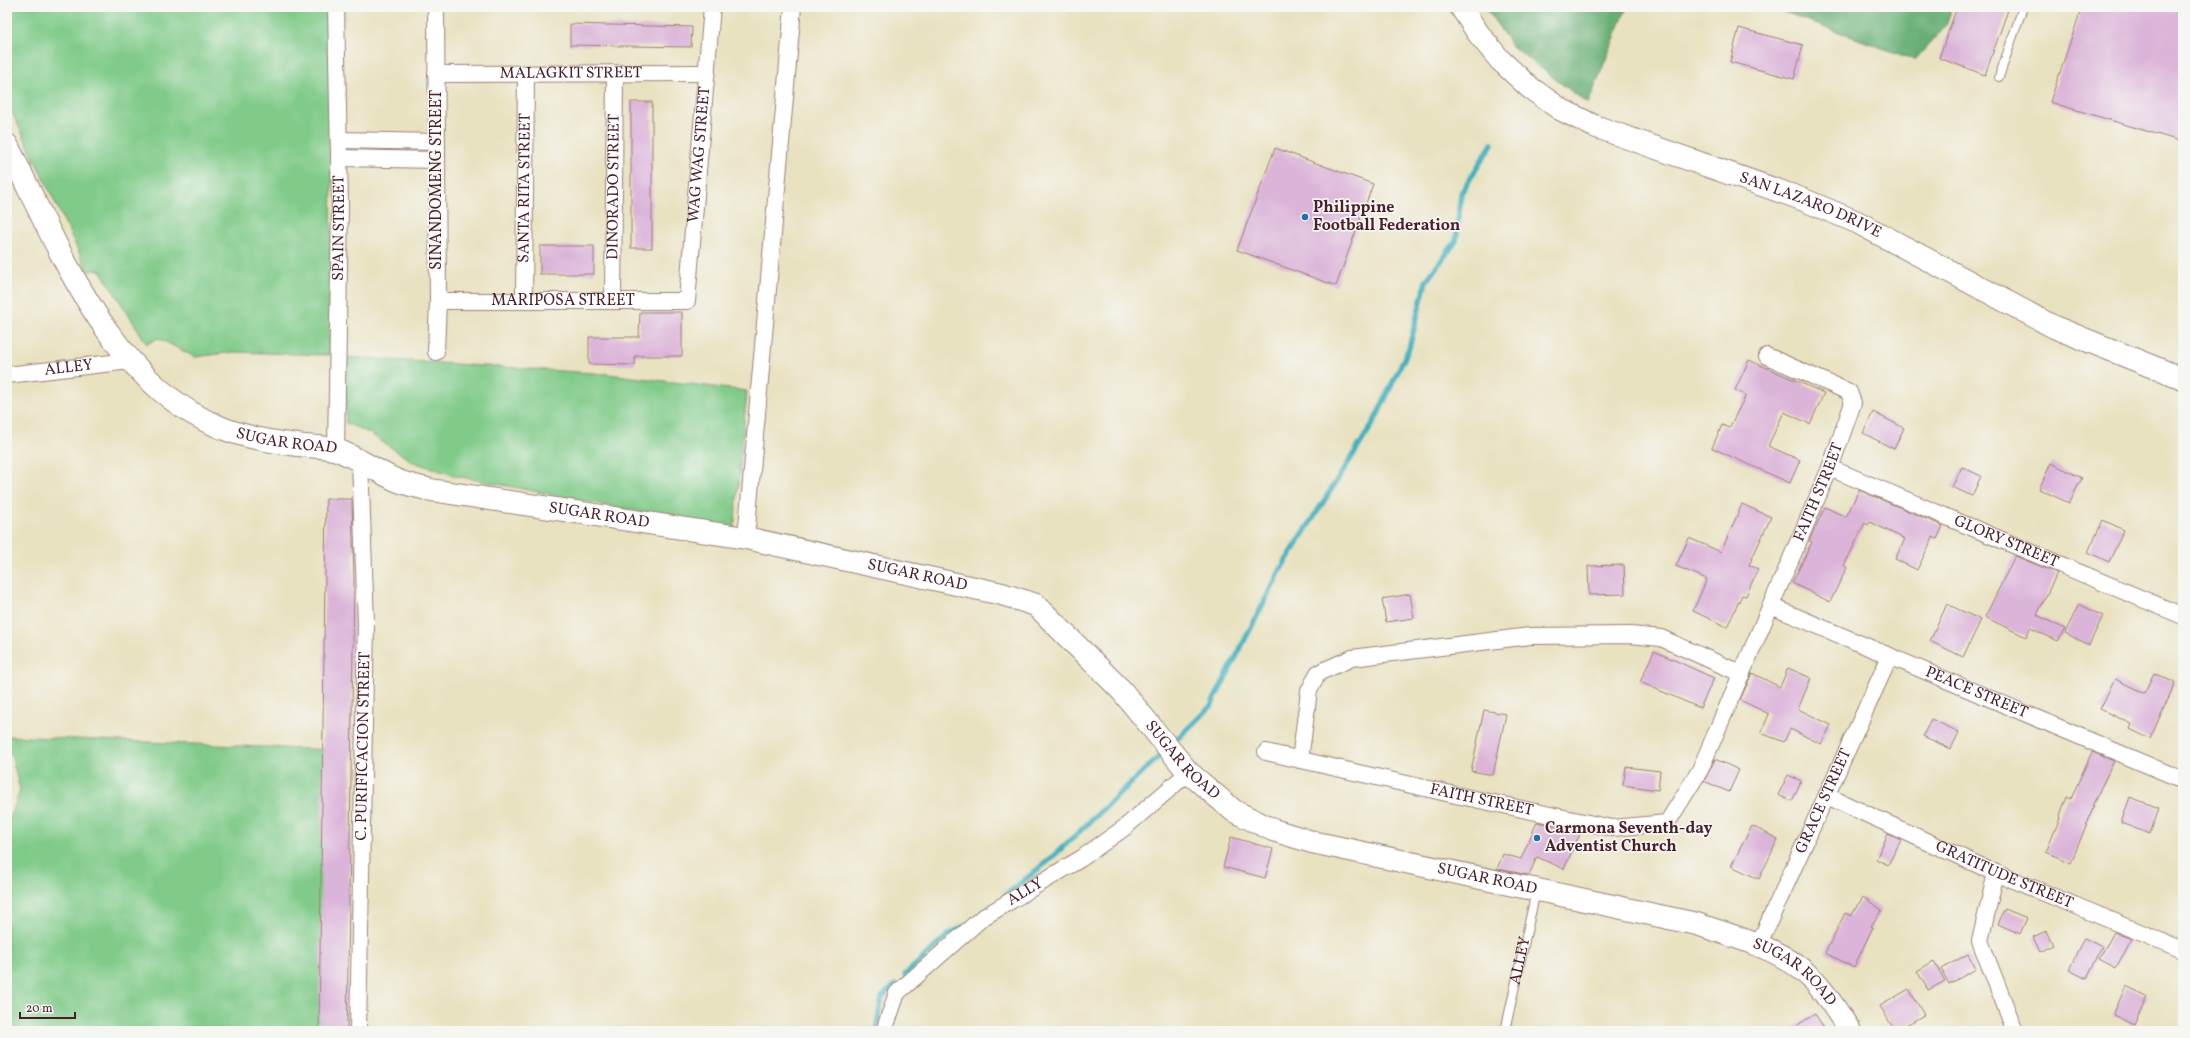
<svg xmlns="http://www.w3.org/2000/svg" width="2190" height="1038" viewBox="0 0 2190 1038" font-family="Vollkorn,serif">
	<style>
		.green { fill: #80cb89; stroke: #65755a }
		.forest { fill: #68af75; stroke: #596750 }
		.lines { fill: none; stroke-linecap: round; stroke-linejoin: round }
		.stream { stroke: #43b1bf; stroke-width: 5.5 }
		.building { fill: #dbb4d9 }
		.lane-casing { stroke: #9a8076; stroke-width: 10 }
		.street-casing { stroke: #9a8076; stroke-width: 18 }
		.secondary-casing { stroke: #9a8076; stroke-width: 24 }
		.lane { stroke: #fff; stroke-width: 8 }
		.street { stroke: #fff; stroke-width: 16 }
		.secondary { stroke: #fff; stroke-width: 22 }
		.poi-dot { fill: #1f6fb2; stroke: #f6f6f2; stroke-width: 1.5 }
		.labels { text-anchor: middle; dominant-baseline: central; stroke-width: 3.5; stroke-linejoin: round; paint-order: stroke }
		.street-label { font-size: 16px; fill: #4a1f2b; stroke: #f6f6f2 }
		.poi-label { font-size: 16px; font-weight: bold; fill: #4a1f2b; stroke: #f6f6f2; text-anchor: start }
	</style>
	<rect width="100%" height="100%" fill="#f6f6f2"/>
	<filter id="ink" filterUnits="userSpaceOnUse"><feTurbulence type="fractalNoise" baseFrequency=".025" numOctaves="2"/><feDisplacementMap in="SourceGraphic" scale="8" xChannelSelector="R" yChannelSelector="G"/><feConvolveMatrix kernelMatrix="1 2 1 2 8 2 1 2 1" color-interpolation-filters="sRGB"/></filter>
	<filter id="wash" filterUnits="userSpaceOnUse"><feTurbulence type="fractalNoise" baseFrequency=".012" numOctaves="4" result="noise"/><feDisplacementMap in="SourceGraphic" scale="16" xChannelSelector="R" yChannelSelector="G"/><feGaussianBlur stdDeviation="0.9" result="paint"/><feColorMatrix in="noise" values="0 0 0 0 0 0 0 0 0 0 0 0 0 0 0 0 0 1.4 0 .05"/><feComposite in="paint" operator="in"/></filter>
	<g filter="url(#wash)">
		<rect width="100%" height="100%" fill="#e9e2c1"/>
		<g class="green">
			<polygon points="7,7 329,7 332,177 329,355 234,352 195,357 158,338 147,344 100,270 88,271 7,102"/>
			<polygon points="346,357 608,374 747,391 734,530 456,476 413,462 369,433 346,423"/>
			<polygon points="7,736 332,750 323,1031 7,1031 7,827 20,790 12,758 7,746"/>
		</g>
		<g class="forest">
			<polygon points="1485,7 1627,7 1588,104 1512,46"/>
			<polygon points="1771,7 1952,7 1947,24 1915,60"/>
		</g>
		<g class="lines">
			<g class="stream">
				<polyline points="1172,744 1211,706 1282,567 1374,422 1409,348 1426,281 1456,241 1461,193 1492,144"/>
				<polyline points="1005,896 1048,861 1166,750"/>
				<polyline points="905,975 947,936 962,927"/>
				<polyline points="876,1031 882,997 895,985"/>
			</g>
		</g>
		<g id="blocks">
			<g class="building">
				<polygon points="1957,7 2009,7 1985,75 1939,58"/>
				<polygon points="2082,7 2183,7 2183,142 2050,102"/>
				<polygon points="570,24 692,27 691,47 570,45"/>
				<polygon points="1739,28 1803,45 1794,79 1730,62"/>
				<rect x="631" y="102" width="21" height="146"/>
				<polygon points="1275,148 1373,184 1336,286 1237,250"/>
				<rect x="540" y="246" width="54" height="28"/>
				<polygon points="640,312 682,312 682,356 635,356 635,365 589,364 589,337 639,337"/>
				<polygon points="1749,360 1824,393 1810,424 1784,412 1768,446 1800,460 1790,483 1712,448 1722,425 1729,428 1746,395 1735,390"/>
				<polygon points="1873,412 1904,428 1894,449 1863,433"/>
				<polygon points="2051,463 2082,478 2069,503 2039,489"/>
				<polygon points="1962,467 1981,476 1972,496 1952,487"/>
				<polygon points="1859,490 1943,526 1937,539 1933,537 1917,570 1895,559 1905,539 1870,522 1868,525 1865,523 1844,566 1847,567 1830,602 1792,583 1812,542 1809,541 1825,507 1846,517"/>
				<polygon points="326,499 352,499 354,583 347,1031 319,1031"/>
				<polygon points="1742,504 1771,517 1749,565 1758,569 1746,596 1742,595 1727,627 1693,611 1707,579 1676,566 1689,538 1721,552"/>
				<polygon points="2103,520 2124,530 2109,562 2088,552"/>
				<polygon points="2015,556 2057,573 2037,615 2065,629 2058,641 2030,628 2026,637 1985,617"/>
				<polygon points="1624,565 1625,594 1589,595 1588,566"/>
				<polygon points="1410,594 1414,618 1386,622 1382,599"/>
				<polygon points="1947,604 1981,620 1963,657 1930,641"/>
				<polygon points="2079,604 2103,616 2089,645 2065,633"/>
				<polygon points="1654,651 1714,678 1700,708 1640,682"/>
				<polygon points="1788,668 1811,678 1798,709 1831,725 1821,744 1790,729 1784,742 1761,733 1769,714 1740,700 1752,673 1780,687"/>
				<polygon points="2154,673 2175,683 2150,739 2130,729 2132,724 2100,709 2115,679 2144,693"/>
				<polygon points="1484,710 1506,714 1493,775 1471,771"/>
				<polygon points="1931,719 1959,732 1951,749 1923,736"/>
				<polygon points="2092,752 2114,761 2092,806 2094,806 2071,863 2046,852 2060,818 2059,818 2067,796 2071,798"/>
				<polygon points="1715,759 1739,770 1729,792 1704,781"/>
				<polygon points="1626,767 1660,771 1658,790 1623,785"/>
				<polygon points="1788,775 1801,781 1792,801 1778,795"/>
				<polygon points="2130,797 2159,808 2150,834 2121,823"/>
				<polygon points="1537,822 1568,828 1580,834 1564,869 1537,857 1529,875 1497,869 1503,854 1521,859"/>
				<polygon points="1752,826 1778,839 1759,879 1731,866"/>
				<polygon points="1888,834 1901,840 1888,865 1876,859"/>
				<polygon points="1231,837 1273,849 1265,878 1223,867"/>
				<polygon points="1863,897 1882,910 1871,926 1873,927 1854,967 1825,953 1845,913 1851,916"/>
				<polygon points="2005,909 2027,918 2020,934 1998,924"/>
				<polygon points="2046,931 2053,945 2040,952 2033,937"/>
				<polygon points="2114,932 2131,939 2116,968 2099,959"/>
				<polygon points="2084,938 2102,947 2087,979 2069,970"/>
				<polygon points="1968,954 1976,969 1949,984 1941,969"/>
				<polygon points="1934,961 1945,981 1928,990 1917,971"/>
				<polygon points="2126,986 2147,996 2134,1025 2113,1015"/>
				<polygon points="1909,989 1924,1015 1895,1031 1880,1006"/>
				<polygon points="1815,1014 1826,1031 1788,1031"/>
			</g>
		</g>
	</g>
	<g filter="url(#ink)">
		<use href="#blocks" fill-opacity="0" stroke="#9a8076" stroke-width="1"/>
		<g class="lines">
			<defs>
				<g id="lane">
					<polyline points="1999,77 2023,7"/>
					<path id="s1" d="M 1505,1031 L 1536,891"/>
				</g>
				<g id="street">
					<path id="s2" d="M 436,74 L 707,73"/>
					<polyline points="339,140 437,142"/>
					<polyline points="340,158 437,160"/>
					<path id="s3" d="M 438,301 L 687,301 L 712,7"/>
					<path id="s4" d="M 524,301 L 526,74"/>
					<path id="s5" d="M 613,301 L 615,74"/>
					<polyline points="436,352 438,301 436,7"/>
					<path id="s6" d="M 7,375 L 130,361"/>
					<path id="s7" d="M 336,450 L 340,206 L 336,7"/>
					<path id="s8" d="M 1830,468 L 2183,616"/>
					<polyline points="746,538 793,7"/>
					<path id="s9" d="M 1771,606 L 2183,780"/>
					<path id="s10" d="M 1266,752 L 1451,794 L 1612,828 L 1667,823 L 1700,770 L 1830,468 L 1853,403 L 1849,392 L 1767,356"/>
					<polyline points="1300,760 1309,691 1318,673 1352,658 1530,636 1630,635 1661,638 1742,674"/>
					<path id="s11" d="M 1827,796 L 1996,873 L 2183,950"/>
					<polyline points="1996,873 1980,941 2015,1031"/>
					<path id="s12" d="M 1758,946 L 1890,656"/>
					<path id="s13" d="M 358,1031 L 366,623 L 360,461"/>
					<path id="s14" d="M 884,1031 L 897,993 L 982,918 L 1082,858 L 1124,828 L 1189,772"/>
				</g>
				<g id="secondary">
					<path id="s15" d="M 1461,7 L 1478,33 L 1500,60 L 1529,87 L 1560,109 L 1594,126 L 1799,198 L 1857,222 L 2054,327 L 2183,379"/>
					<path id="s16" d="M 7,145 C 58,245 110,384 222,428 C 247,438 272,442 298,445 C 310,447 326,446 337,450 C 358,458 376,471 396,480 C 407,485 420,487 431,490 L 746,538 L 1002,594 L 1036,605 L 1122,691 L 1188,772 L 1234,811 L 1273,830 L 1312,842 L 1697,924 C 1736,938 1783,948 1812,979 C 1827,994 1838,1013 1850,1031"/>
				</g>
			</defs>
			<use href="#lane" class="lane-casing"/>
			<use href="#street" class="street-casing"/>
			<use href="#secondary" class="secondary-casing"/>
			<use href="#lane" class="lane"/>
			<use href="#street" class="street"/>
			<use href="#secondary" class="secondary"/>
		</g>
	</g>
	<g class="poi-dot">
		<circle cx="1305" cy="217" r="4"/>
		<circle cx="1537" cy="838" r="4"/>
	</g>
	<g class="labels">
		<g class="street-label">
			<text stroke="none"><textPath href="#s2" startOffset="135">MALAGKIT STREET</textPath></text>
			<text stroke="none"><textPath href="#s3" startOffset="396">WAG WAG STREET</textPath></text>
			<text transform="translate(437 180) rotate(-90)">SINANDOMENG STREET</text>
			<text stroke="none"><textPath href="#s5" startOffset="114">DINORADO STREET</textPath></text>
			<text stroke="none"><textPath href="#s4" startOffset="113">SANTA RITA STREET</textPath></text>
			<text stroke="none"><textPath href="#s15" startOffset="412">SAN LAZARO DRIVE</textPath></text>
			<text stroke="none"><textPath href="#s7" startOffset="222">SPAIN STREET</textPath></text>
			<text stroke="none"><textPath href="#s3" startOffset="125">MARIPOSA STREET</textPath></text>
			<text stroke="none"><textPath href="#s6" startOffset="62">ALLEY</textPath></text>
			<text stroke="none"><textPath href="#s16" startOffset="430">SUGAR ROAD</textPath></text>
			<text stroke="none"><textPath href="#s10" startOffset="774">FAITH STREET</textPath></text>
			<text stroke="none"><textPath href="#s16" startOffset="754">SUGAR ROAD</textPath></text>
			<text stroke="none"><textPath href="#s8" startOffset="191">GLORY STREET</textPath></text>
			<text stroke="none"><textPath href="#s16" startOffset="1078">SUGAR ROAD</textPath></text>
			<text stroke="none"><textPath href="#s9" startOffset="223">PEACE STREET</textPath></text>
			<text stroke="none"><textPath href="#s13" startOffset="285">C. PURIFICACION STREET</textPath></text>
			<text stroke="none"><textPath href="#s16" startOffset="1414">SUGAR ROAD</textPath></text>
			<text stroke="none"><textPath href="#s10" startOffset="221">FAITH STREET</textPath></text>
			<text stroke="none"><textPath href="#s12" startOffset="159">GRACE STREET</textPath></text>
			<text stroke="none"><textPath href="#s11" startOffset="194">GRATITUDE STREET</textPath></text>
			<text stroke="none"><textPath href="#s16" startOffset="1750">SUGAR ROAD</textPath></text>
			<text stroke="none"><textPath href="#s14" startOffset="204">ALLY</textPath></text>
			<text stroke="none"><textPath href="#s1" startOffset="72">ALLEY</textPath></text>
			<text stroke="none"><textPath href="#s16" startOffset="2075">SUGAR ROAD</textPath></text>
		</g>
		<g class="poi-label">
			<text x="1313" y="208">Philippine<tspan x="1313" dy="18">Football Federation</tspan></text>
			<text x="1545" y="829">Carmona Seventh-day<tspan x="1545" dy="18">Adventist Church</tspan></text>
		</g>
	</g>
	<rect width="2190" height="1038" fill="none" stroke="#f6f6f2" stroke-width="24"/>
	<path d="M20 1012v6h55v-6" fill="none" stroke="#4a1f2b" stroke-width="2"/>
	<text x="26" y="1012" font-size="12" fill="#4a1f2b" stroke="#f6f6f2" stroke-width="3" paint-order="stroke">20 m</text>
</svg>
